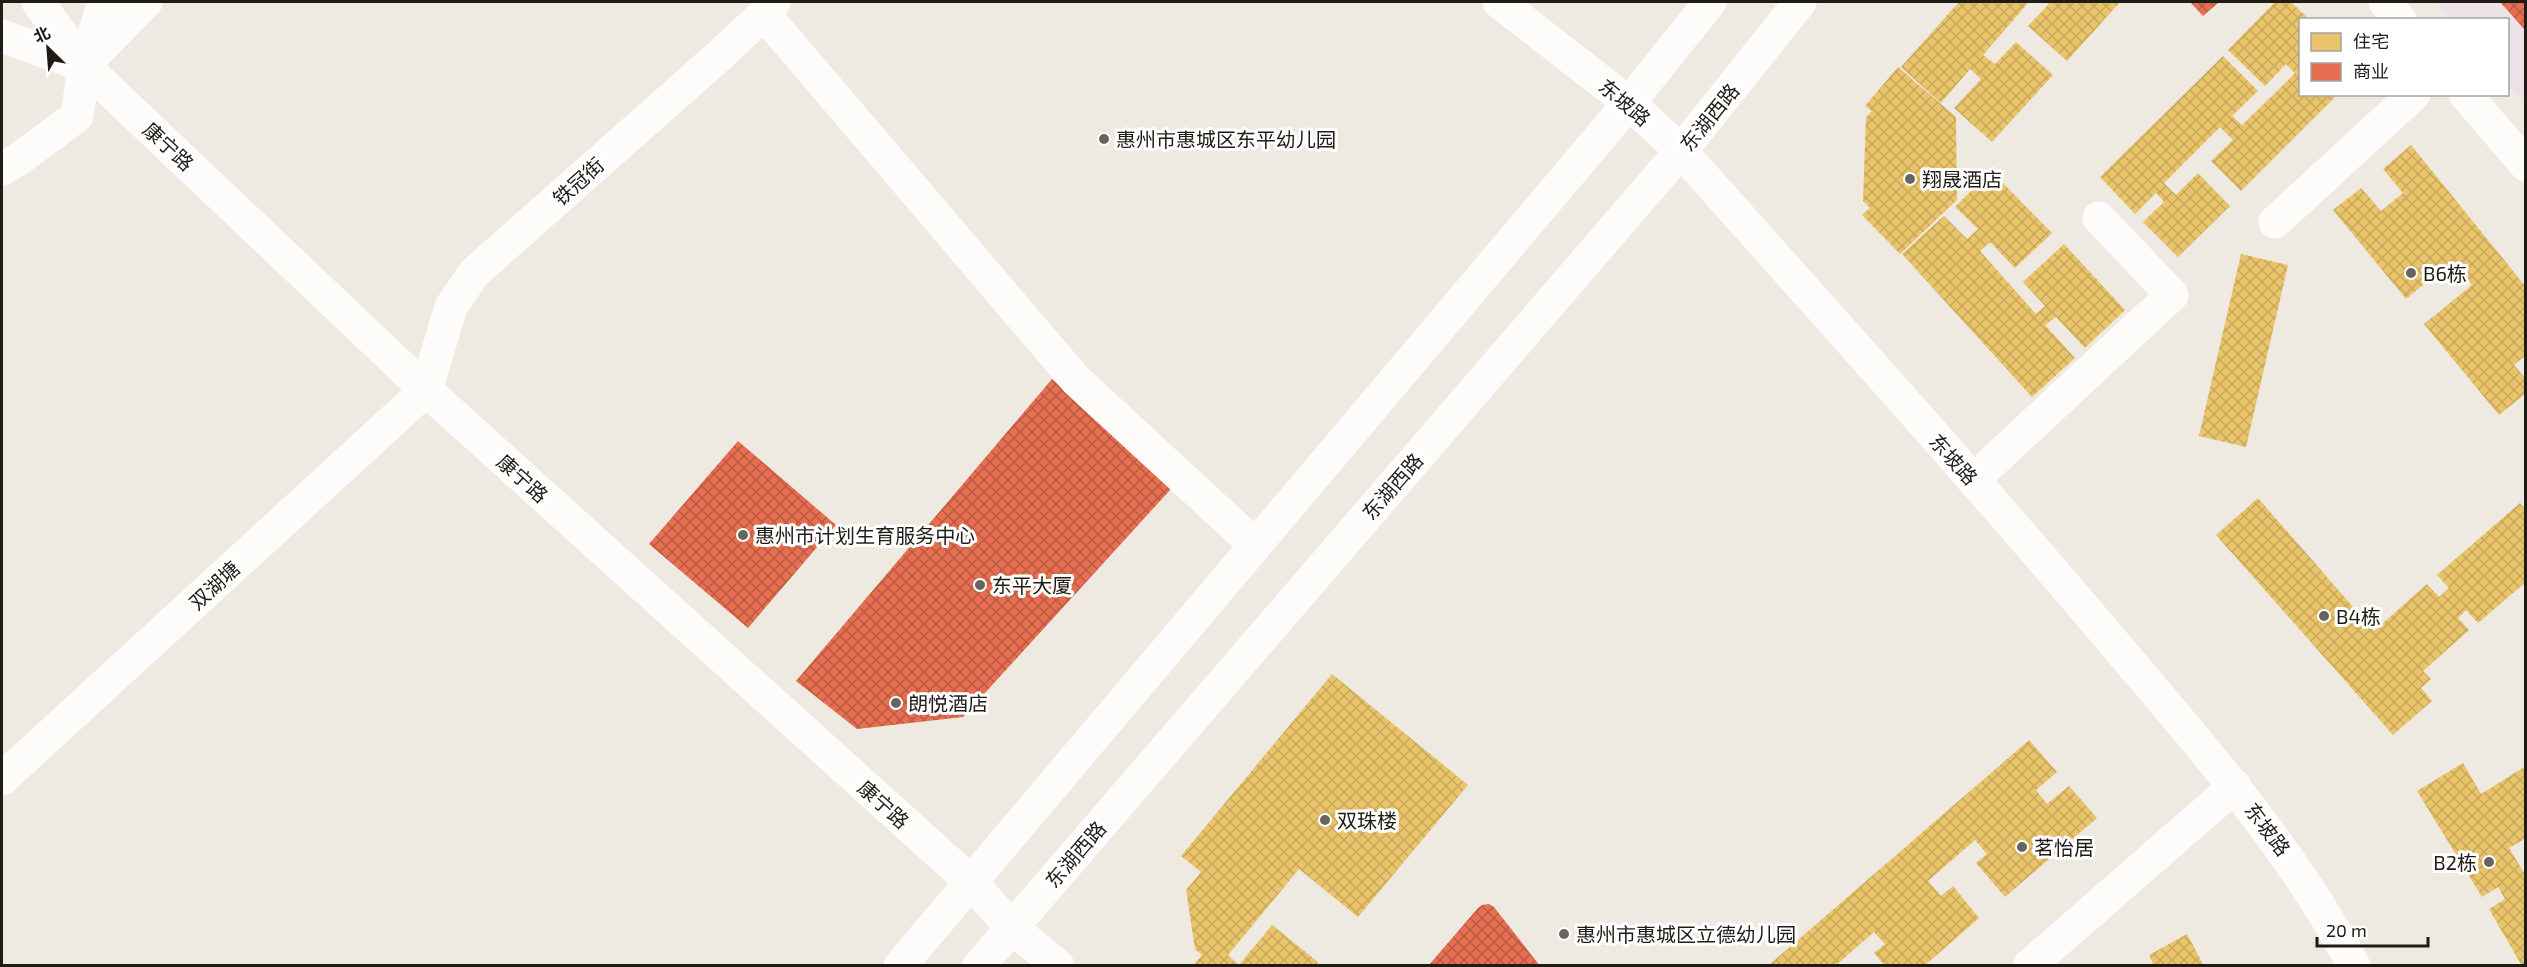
<svg xmlns="http://www.w3.org/2000/svg" width="2527" height="967" viewBox="0 0 2527 967" font-family="'Exo 2','Noto Sans SC',sans-serif">
	<style>
		.commercial { fill: #eee2e8 }
		.homes { fill: url(#homes-cross-hatch) }
		.shops { fill: url(#shops-cross-hatch) }
		.lines { fill: none; stroke-linecap: round; stroke-linejoin: round }
		.minor { stroke: #fdfcfa; stroke-width: 33 }
		.major { stroke: #fdfcfa; stroke-width: 33 }
		.poi-dot { fill: #68645d; stroke: #fff; stroke-width: 2 }
		.labels { text-anchor: middle; dominant-baseline: central; stroke-width: 6; stroke-linejoin: round; paint-order: stroke }
		.street-label { font-size: 20px; fill: #1f1c16; stroke: #fff }
		.poi-label { font-size: 20px; fill: #1f1c16; stroke: #fff; text-anchor: start }
	</style>
	<defs>
		<pattern id="homes-cross-hatch" width="8" height="8" patternUnits="userSpaceOnUse" patternTransform="scale(1.5)"><rect width="8" height="8" fill="#e9c46a"/><path d="M0 0l8 8M0 8l8-8" fill="none" stroke="#c7a85b"/></pattern>
		<pattern id="shops-cross-hatch" width="8" height="8" patternUnits="userSpaceOnUse" patternTransform="scale(1.5)"><rect width="8" height="8" fill="#e76f51"/><path d="M0 0l8 8M0 8l8-8" fill="none" stroke="#bb5a42"/></pattern>
	</defs>
	<rect width="100%" height="100%" fill="#efeae1"/>
	<polygon class="commercial" points="2435,2 2525,2 2525,105 2508,85 2508,20 2450,19"/>
	<g class="homes">
		<polygon points="1959,2 2029,2 1983,55 1995,64 2016,42 2053,75 1992,142 1954,108 1981,79 1970,69 1941,103 1901,67"/>
		<polygon points="2046,2 2120,2 2067,61 2028,26 2049,4"/>
		<polygon points="2275,2 2291,2 2310,20 2300,20 2300,94 2338,94 2241,191 2211,161 2233,140 2220,127 2164,183 2176,195 2198,173 2230,206 2178,257 2143,222 2164,202 2156,193 2135,214 2100,177 2223,56 2258,91 2232,116 2242,125 2274,94 2295,73 2286,64 2265,86 2228,50"/>
		<polygon points="1898,67 1956,117 1957,200 1900,254 1862,215 1870,208 1863,201 1866,117 1872,111 1865,106"/>
		<polygon points="2411,145 2526,287 2526,355 2514,365 2526,379 2526,393 2499,415 2424,324 2472,285 2452,261 2406,299 2333,210 2361,188 2381,211 2403,193 2383,169"/>
		<polygon points="1991,171 2052,233 2015,268 1990,242 1980,251 2036,314 2045,306 2023,282 2064,244 2125,310 2085,348 2056,317 2045,325 2075,358 2032,397 1902,254 1944,216 1967,239 1978,229 1955,207"/>
		<polygon points="2241,254 2288,265 2246,447 2199,436"/>
		<polygon points="2258,498 2374,631 2427,584 2439,597 2449,588 2437,575 2520,503 2526,510 2526,582 2478,623 2466,610 2458,618 2469,630 2423,671 2431,679 2421,688 2432,701 2393,735 2216,535"/>
		<polygon points="1332,674 1468,785 1358,917 1299,869 1228,955 1239,965 1272,925 1318,962 1316,966 1193,966 1202,955 1195,949 1186,890 1201,872 1181,856"/>
		<polygon points="2029,740 2057,772 2036,790 2047,804 2069,786 2097,818 2005,897 1976,863 1987,854 1975,840 1928,881 1941,896 1953,886 1979,918 1924,966 1885,966 1874,953 1885,944 1874,932 1835,966 1768,966"/>
		<polygon points="2463,763 2481,794 2526,766 2526,838 2509,848 2526,876 2526,966 2522,966 2489,909 2505,899 2498,887 2482,897 2417,791"/>
		<polygon points="2187,934 2204,966 2154,966 2149,955"/>
	</g>
	<g class="shops">
		<polygon points="2190,2 2219,2 2203,16"/>
		<polygon points="2500,2 2526,2 2526,31"/>
		<polygon points="1052,379 1171,489 963,717 857,729 796,681"/>
		<polygon points="738,441 836,525 748,628 649,544"/>
		<polygon points="1489,904 1494,907 1540,966 1428,966 1478,908 1482,905"/>
	</g>
	<g class="lines">
		<g class="minor">
			<polyline points="38,2 84,66 426,390 971,882 1011,927 1058,966"/>
			<path d="M 1499,2 L 1629,103 L 1681,151 C 1826,314 1973,476 2113,642 C 2200,745 2290,845 2354,966"/>
			<polyline points="2385,2 2400,20"/>
			<polyline points="764,14 1076,380 1255,545"/>
			<polyline points="2,36 84,66"/>
			<polyline points="89,60 146,2"/>
			<polyline points="2465,94 2526,165"/>
			<polyline points="2,169 19,159 77,116 84,66 104,2"/>
			<polyline points="2275,222 2414,94"/>
			<polyline points="1973,480 2172,295 2099,218"/>
			<polyline points="2,779 426,390 451,307 474,273 719,56 764,14 774,2"/>
			<polyline points="2029,966 2235,786"/>
		</g>
		<g class="major">
			<polyline points="900,966 1629,103 1710,2"/>
			<polyline points="979,966 1681,151 1800,2"/>
		</g>
	</g>
	<g class="poi-dot">
		<circle cx="1104" cy="139" r="6"/>
		<circle cx="1910" cy="179" r="6"/>
		<circle cx="2411" cy="273" r="6"/>
		<circle cx="743" cy="535" r="6"/>
		<circle cx="980" cy="585" r="6"/>
		<circle cx="2324" cy="616" r="6"/>
		<circle cx="896" cy="703" r="6"/>
		<circle cx="1325" cy="820" r="6"/>
		<circle cx="2022" cy="847" r="6"/>
		<circle cx="2489" cy="862" r="6"/>
		<circle cx="1564" cy="934" r="6"/>
	</g>
	<g class="labels">
		<g class="street-label">
			<text transform="translate(1625 102) rotate(40)">东坡路</text>
			<text transform="translate(1709 117) rotate(-51)">东湖西路</text>
			<text transform="translate(169 146) rotate(43)">康宁路</text>
			<text transform="translate(578 181) rotate(-42)">铁冠街</text>
			<text transform="translate(1954 459) rotate(48)">东坡路</text>
			<text transform="translate(523 478) rotate(42)">康宁路</text>
			<text transform="translate(1392 486) rotate(-49)">东湖西路</text>
			<text transform="translate(214 585) rotate(-43)">双湖塘</text>
			<text transform="translate(884 804) rotate(42)">康宁路</text>
			<text transform="translate(2268 829) rotate(53)">东坡路</text>
			<text transform="translate(1075 854) rotate(-49)">东湖西路</text>
		</g>
		<g class="poi-label">
			<text x="1116" y="139">惠州市惠城区东平幼儿园</text>
			<text x="1922" y="179">翔晟酒店</text>
			<text x="2423" y="273">B6栋</text>
			<text x="755" y="535">惠州市计划生育服务中心</text>
			<text x="992" y="585">东平大厦</text>
			<text x="2336" y="616">B4栋</text>
			<text x="908" y="703">朗悦酒店</text>
			<text x="1337" y="820">双珠楼</text>
			<text x="2034" y="847">茗怡居</text>
			<text x="2477" y="862" text-anchor="end">B2栋</text>
			<text x="1576" y="934">惠州市惠城区立德幼儿园</text>
		</g>
	</g>
	<rect width="2527" height="967" fill="none" stroke="#1f1c16" stroke-width="6"/>
	<rect x="2299" y="18" width="210" height="78" fill="#ffffff" stroke="#a5a4a2" stroke-width="1.5"/>
	<rect x="2311" y="33" width="30" height="18" fill="#e9c46a" stroke="#a5a4a2" stroke-width="1.5"/>
	<text x="2353" y="48" font-size="18" fill="#1f1c16">住宅</text>
	<rect x="2311" y="63" width="30" height="18" fill="#e76f51" stroke="#a5a4a2" stroke-width="1.5"/>
	<text x="2353" y="78" font-size="18" fill="#1f1c16">商业</text>
	<g transform="translate(48 48) rotate(335)" stroke="#ffffff" stroke-width="4.5" paint-order="stroke">
	<path d="M0-4.5L10 22L0 15L-10 22Z" fill="#1f1c16"/>
	<text y="-9" font-size="16" font-weight="bold" text-anchor="middle" fill="#1f1c16">北</text>
	</g>
	<path d="M2317 937v9h111v-9" fill="none" stroke="#1f1c16" stroke-width="3"/>
	<text x="2326" y="937" font-size="18" fill="#1f1c16" stroke="#ffffff" stroke-width="4.5" paint-order="stroke">20 m</text>
</svg>
